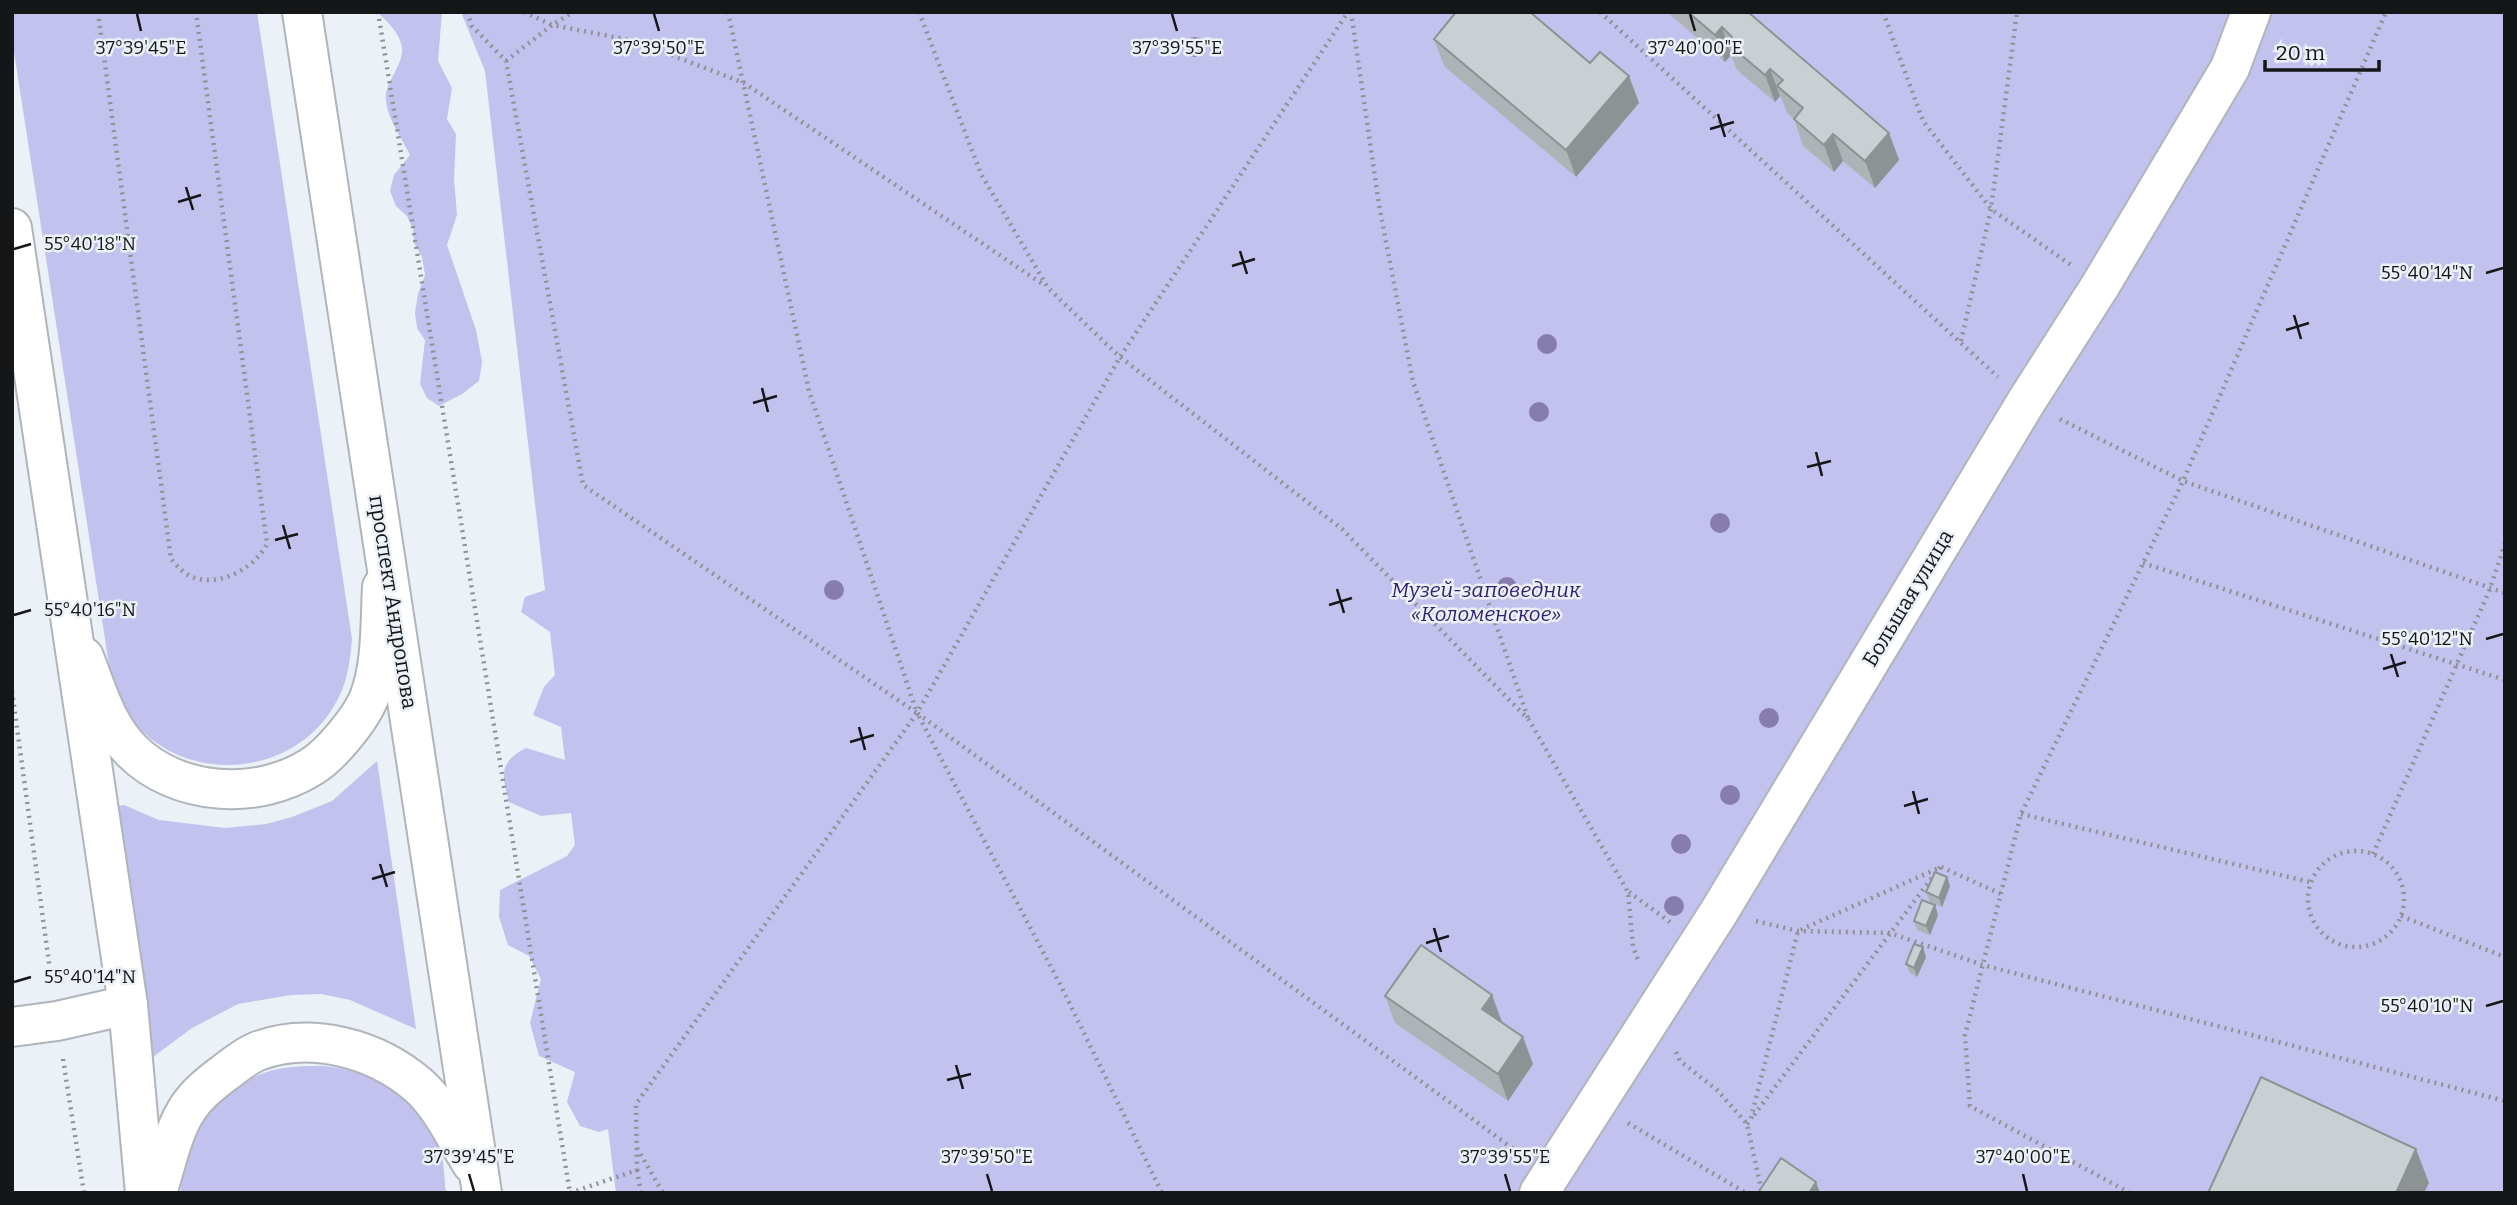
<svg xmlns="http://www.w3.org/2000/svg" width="2517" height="1205" viewBox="0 0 2517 1205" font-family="Bitter,serif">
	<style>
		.green { fill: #c3c1ee }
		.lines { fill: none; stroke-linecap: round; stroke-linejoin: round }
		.minor-casing { stroke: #afb5ba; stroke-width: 42 }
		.major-casing { stroke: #afb5ba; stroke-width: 42 }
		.path { stroke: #8e9296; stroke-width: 4.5; stroke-dasharray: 2 5; stroke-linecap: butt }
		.minor { stroke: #fff; stroke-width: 38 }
		.major { stroke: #fff; stroke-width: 38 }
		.tree { fill: #867dad }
		.wall { fill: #adb3b6 }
		.shaded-wall { fill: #8d9294 }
		.building { fill: #c9d0d4; stroke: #8d9294; stroke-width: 2 }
		.ticks { fill: none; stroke: #141618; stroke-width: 2.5 }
		.labels { text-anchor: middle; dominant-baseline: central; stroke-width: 5; stroke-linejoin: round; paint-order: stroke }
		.park-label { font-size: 21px; font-style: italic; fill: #331e71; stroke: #ebf1f6 }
		.street-label { font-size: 21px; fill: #141618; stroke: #ebf1f6 }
		.ticks-label { font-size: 18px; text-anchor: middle; fill: #141618; stroke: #ebf1f6; stroke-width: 5; stroke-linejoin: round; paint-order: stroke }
	</style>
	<rect width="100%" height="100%" fill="#ebf1f6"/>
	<g class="green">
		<path d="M 12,12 L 257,12 L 352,639 C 350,663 347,685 334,706 C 291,779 181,786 130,717 C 122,705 117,692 111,678 L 12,39 Z"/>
		<path d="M 377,12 L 442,12 L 438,61 L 452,88 L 447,119 L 456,134 L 454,179 L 457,215 L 447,245 L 476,330 L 482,362 L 479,381 L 462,394 L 439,406 L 427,398 L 420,384 L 425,340 L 417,328 L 415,313 L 418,294 L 425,275 L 422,257 L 414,243 L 413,229 L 407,216 L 396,206 L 390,191 L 394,175 L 410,155 C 402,138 384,114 386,94 C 388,80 400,68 402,53 C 404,37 388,22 377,12 Z"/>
		<path d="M 461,12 L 2505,12 L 2505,1193 L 616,1193 L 608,1129 L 599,1132 L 580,1126 L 567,1102 L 575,1072 L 539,1056 L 530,1023 L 541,979 L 529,956 L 508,945 L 499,917 L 500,890 L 567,856 L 575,845 L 571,813 L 541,816 L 509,802 C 502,775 498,763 526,748 L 565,760 L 561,727 L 533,715 L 544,687 L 555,675 L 550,632 L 521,612 L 525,597 L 545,590 L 485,71 Z"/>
		<polygon points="377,761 416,1029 350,1000 321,994 291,995 238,1004 192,1028 153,1057 114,807 124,805 159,820 225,828 266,824 292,817 332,801"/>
		<path d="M 323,1066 C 347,1068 391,1079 409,1097 C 418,1107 434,1132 439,1144 C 444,1158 444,1178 446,1193 L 181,1193 C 179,1174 183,1146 192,1129 C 204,1109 242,1080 264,1073 C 282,1066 303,1066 323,1066 Z"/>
	</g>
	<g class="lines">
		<defs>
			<g id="minor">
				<path d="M 84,657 C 97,690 106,725 132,751 C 177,796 257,801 311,767 C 326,758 338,744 349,730 C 357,720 364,710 369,698 C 382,664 380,623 382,587"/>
				<polyline points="12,1027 57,1021 128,1005"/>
				<polyline points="1539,1193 1719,912 2026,402 2100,286 2230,68 2251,12"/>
			</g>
			<g id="major">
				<polyline points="302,12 482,1193"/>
				<polyline points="12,228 128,1005 145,1193"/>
				<path d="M 157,1193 C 166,1166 172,1132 188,1108 C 197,1094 210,1084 223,1074 C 234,1066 245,1056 258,1051 C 312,1031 376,1049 418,1085 C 441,1105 456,1139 472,1164"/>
			</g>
		</defs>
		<use href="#minor" class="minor-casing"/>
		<use href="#major" class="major-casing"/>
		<g class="path">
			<path d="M 98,12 L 171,559 C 177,566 183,573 192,577 C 219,588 255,568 267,544 L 196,12"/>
			<polyline points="378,12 570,1193"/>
			<polyline points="467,12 472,26 506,61 583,485 917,713 1061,986 1162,1193"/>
			<polyline points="524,12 552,25 573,12"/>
			<polyline points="728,12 809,391 917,713 1519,1153"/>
			<polyline points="919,12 981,174 1048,288 1120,357 1342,529 1529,720 1628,892 1633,946 1639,963"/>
			<polyline points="1351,12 1379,205 1413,382 1528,718"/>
			<polyline points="1600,12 1998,377"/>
			<polyline points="1883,12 1923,121 1991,209 2071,265"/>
			<polyline points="506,61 552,25 635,41 744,83 1044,285"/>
			<polyline points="1961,341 1991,209 2017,12"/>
			<polyline points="2060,419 2183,481 2505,593"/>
			<polyline points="2143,563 2505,680"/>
			<polyline points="12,691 52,985"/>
			<polyline points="2021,814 2310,882"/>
			<circle cx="2356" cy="899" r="48"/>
			<polyline points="2373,854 2490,589 2505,543"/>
			<polyline points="1629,892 1670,922"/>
			<polyline points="2401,916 2505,957"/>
			<polyline points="1756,921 1798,931 1890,933 1983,965 2505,1101"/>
			<polyline points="1676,1052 1680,1061 1717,1090 1747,1124 1762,1193"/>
			<polyline points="63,1059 84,1193"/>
			<polyline points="1754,1115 1940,867"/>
			<polyline points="1628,1123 1746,1193"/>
			<polyline points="1747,1124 1751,1118 1798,931 1941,867 2001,894"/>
			<polyline points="637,1148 663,1193"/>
			<polyline points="637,1170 641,1193"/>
			<polyline points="570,1193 637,1170 636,1104 917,713 1120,357 1348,12"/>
			<polyline points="2130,1193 1970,1106 1965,1035 2021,814 2183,481 2386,12"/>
		</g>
		<use href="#minor" class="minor"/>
		<use href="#major" class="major"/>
	</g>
	<g class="tree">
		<circle cx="1195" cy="47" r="10"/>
		<circle cx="1547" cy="344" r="10"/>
		<circle cx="1539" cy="412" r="10"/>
		<circle cx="1720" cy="523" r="10"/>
		<circle cx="1507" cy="587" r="10"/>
		<circle cx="834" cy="590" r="10"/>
		<circle cx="1769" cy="718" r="10"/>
		<circle cx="1730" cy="795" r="10"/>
		<circle cx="1681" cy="844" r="10"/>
		<circle cx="1674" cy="906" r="10"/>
	</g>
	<g class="wall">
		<polygon points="1667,12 1748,12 1889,133 1899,160 1875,188 1843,161 1834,172 1803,146 1794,119 1787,113 1781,97 1780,96 1775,102 1737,70 1731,55 1725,62"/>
		<polygon points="1434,39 1590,63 1629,76 1639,103 1576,177 1444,66"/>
		<polygon points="1950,886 1942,907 1930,902 1926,892"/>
		<polygon points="1938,915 1930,935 1917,930 1914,921"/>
		<polygon points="1923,947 1926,957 1917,977 1910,973 1906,964"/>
		<polygon points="1385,996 1502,1022 1533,1064 1508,1101 1395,1023"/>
	</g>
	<g class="shaded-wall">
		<polygon points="1722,27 1731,55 1725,62 1715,35"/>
		<polygon points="1770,69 1780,96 1775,102 1765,75"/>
		<polygon points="1629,76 1639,103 1576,177 1566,150"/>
		<polygon points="1889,133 1899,160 1875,188 1865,161"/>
		<polygon points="1833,134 1843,161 1834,172 1824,145"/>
		<polygon points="1947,877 1950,886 1942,907 1939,898"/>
		<polygon points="1935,905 1938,915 1930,935 1926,926"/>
		<polygon points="1923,947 1926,957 1917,977 1914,968"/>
		<polygon points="1492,995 1502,1022 1482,1009"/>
		<polygon points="1523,1037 1533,1064 1508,1101 1498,1074"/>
		<polygon points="2416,1149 2429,1183 2424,1193 2396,1193"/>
		<polygon points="1816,1182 1820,1193 1809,1193"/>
	</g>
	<g class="building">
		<polygon points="1456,12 1530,12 1590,63 1600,52 1629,76 1566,150 1434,39"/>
		<polygon points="1688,12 1748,12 1889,133 1865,161 1833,134 1824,145 1794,119 1803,108 1777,86 1783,80 1770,69 1765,75 1727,43 1732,37 1722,27 1715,35"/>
		<polygon points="1935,872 1947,877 1939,898 1926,892"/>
		<polygon points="1922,900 1935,905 1926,926 1914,921"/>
		<polygon points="1914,944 1923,947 1914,968 1906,964"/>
		<polygon points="1421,945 1492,995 1482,1009 1523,1037 1498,1074 1385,996"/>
		<polygon points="2261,1077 2416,1149 2396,1193 2208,1193"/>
		<polygon points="1781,1158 1816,1182 1809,1193 1758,1193"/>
	</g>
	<path class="ticks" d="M 137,14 L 141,31M 654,14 L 659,31M 1172,14 L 1177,31M 1690,14 L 1695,31M 1718,114 L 1725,137M 1710,129 L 1734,122M 186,187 L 193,210M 178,202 L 201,195M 14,249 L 31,244M 1240,251 L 1247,274M 1232,266 L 1255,259M 2486,273 L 2503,268M 2294,315 L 2301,339M 2286,330 L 2309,323M 762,388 L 768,412M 753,403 L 777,396M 1816,452 L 1822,476M 1807,467 L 1831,461M 283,525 L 290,549M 275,540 L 298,534M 1337,589 L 1344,613M 1329,605 L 1352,598M 14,615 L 31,610M 2486,639 L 2503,634M 2391,654 L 2398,677M 2383,669 L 2406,662M 859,727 L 865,750M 850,742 L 874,735M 1913,791 L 1919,814M 1904,806 L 1928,799M 380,864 L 387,887M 372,879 L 395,872M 1434,928 L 1441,952M 1426,943 L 1449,936M 14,982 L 31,977M 2486,1006 L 2503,1001M 956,1065 L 963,1089M 947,1080 L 971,1074M 469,1174 L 474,1191M 987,1174 L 992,1191M 1505,1174 L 1510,1191M 2023,1174 L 2027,1191"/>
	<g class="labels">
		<g class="park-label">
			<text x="1486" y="590">Музей-заповедник<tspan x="1486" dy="24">«Коломенское»</tspan></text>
		</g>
		<g class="street-label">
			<text transform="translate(1908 598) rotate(-59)">Большая улица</text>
			<text transform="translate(393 602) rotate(81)">проспект Андропова</text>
		</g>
	</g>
	<g class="ticks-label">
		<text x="141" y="54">37°39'45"E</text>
		<text x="659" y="54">37°39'50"E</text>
		<text x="1177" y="54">37°39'55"E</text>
		<text x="1695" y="54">37°40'00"E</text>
		<text x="90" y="250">55°40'18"N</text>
		<text x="2427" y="279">55°40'14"N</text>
		<text x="90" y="616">55°40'16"N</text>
		<text x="2427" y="645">55°40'12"N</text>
		<text x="90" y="983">55°40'14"N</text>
		<text x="2427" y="1012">55°40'10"N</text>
		<text x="469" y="1163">37°39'45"E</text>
		<text x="987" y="1163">37°39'50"E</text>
		<text x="1505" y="1163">37°39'55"E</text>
		<text x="2023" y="1163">37°40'00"E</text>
	</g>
	<rect width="2517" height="1205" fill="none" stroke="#141618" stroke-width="28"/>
	<path d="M2265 60v10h114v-10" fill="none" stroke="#141618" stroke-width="3.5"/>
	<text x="2276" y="60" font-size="21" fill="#141618" stroke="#ebf1f6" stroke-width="5" paint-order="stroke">20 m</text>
</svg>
